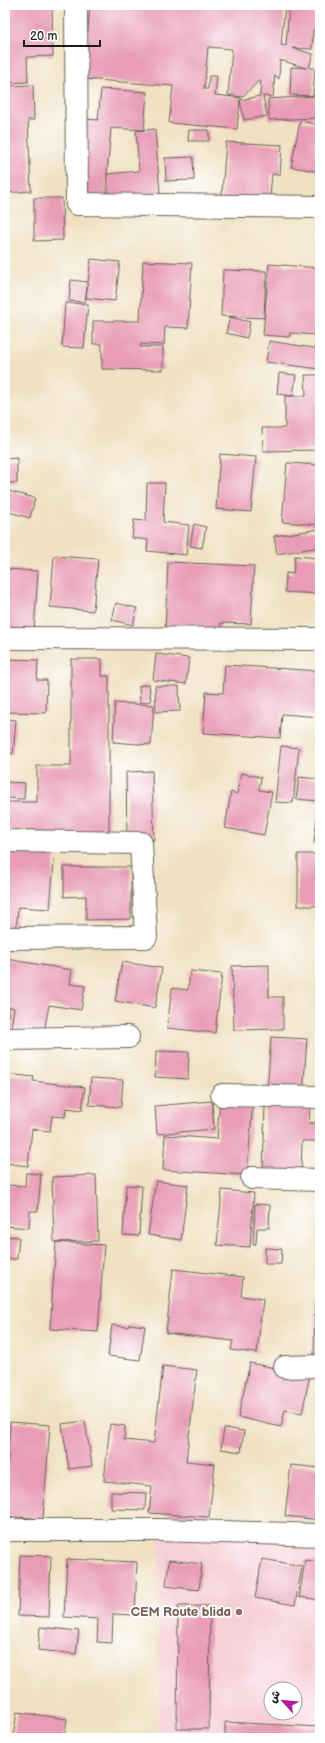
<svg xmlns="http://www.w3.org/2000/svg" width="325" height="1743" viewBox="0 0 325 1743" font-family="'Balsamiq Sans','Playpen Sans Arabic',sans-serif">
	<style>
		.built { fill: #f6cfd8; fill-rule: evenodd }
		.building { fill: #e89cb6; fill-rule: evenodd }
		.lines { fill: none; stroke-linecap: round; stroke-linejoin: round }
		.street-casing { stroke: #666156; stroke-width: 24 }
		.street { stroke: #fff; stroke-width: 22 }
		.education-dot { fill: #8d6e63; stroke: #fff; stroke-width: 1.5 }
		.labels { text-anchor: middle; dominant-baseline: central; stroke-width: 4; stroke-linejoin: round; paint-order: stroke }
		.education-label { font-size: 13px; font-weight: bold; fill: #785e54; stroke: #fff; text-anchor: end }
	</style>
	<rect width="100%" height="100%" fill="#fff"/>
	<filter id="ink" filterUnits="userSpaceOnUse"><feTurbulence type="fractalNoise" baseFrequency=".025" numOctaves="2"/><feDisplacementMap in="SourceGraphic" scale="8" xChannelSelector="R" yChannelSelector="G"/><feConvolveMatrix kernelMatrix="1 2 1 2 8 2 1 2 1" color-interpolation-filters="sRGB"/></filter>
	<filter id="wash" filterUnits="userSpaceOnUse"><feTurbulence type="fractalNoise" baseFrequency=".012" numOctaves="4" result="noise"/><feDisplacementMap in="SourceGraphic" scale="16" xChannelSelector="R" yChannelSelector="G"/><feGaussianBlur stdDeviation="0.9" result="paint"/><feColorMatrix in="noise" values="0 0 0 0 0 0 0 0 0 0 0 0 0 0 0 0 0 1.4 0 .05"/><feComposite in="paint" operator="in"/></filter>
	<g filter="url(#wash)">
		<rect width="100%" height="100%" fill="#f0e1c3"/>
		<path class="built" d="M 159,1530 L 320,1535 L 320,1738 L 158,1738 ZM 271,1689 L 295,1689 L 295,1713 L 271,1713 Z"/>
		<g id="blocks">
			<g class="building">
				<polygon points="5,5 52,5 53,56 27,57 28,82 5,83"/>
				<path d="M 90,5 L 285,5 L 281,45 L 286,46 L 289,5 L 320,5 L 320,31 L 313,30 L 312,49 L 292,48 L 313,54 L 309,68 L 315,68 L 313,96 L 290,95 L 291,67 L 306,68 L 280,60 L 279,79 L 275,75 L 273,97 L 263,96 L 267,116 L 244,120 L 240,100 L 237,129 L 169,123 L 173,86 L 84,79 ZM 208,47 L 232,49 L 228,95 L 242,97 L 261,79 L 260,96 L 241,100 L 241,98 L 215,95 L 217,76 L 209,76 L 208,89 L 204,89 Z"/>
				<polygon points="33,85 34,120 28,120 31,191 5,193 5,86"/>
				<polygon points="101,89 147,92 144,130 111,128 107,174 139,171 136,131 155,129 160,194 109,198 107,174 106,197 81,195 86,119 98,120"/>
				<polygon points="315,96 317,118 269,120 268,99"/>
				<polygon points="300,121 320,125 320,154 317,171 291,167"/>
				<polygon points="189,130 209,130 209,141 188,141"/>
				<polygon points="226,142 282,145 280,175 272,174 269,208 221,205"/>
				<polygon points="193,157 194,180 166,181 165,158"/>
				<polygon points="34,198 62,198 63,240 34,241"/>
				<polygon points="91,259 120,262 115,301 86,298"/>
				<polygon points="143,261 192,263 188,328 165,327 164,345 141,344 140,347 163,347 163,370 102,369 102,344 93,344 93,321 140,321"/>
				<polygon points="269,264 320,268 320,302 317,335 290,333 289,337 263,335"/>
				<polygon points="223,270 266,271 264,318 221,316"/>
				<polygon points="71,280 88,282 85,302 69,301"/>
				<polygon points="65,303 88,304 84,348 62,347"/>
				<polygon points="230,317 250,322 247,338 226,333"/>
				<polygon points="269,341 320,349 320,369 266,362"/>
				<polygon points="279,373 296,375 293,396 277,394"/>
				<polygon points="305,375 320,375 320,450 263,451 262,428 285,428 285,396 306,396"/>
				<polygon points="220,454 256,457 251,512 216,509"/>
				<polygon points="17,458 17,483 5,483 5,459"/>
				<polygon points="287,463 320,465 320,525 282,522"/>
				<polygon points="147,483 165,483 163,522 189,525 186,555 147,551 148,540 132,538 134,520 146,521"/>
				<polygon points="5,490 35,498 30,518 5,511"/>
				<polygon points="194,524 206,527 202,548 190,546"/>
				<polygon points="320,529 320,547 277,554 274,536"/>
				<polygon points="54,556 98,559 93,611 50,607"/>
				<polygon points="295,556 320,558 320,594 285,592 286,573 293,574"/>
				<polygon points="168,562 254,566 251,624 221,623 220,633 165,630"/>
				<polygon points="5,569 38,571 34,631 5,630"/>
				<polygon points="116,603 137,608 133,625 112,620"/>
				<polygon points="156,654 189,658 186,684 153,680"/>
				<polygon points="5,659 38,660 37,680 47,680 46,713 5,712"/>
				<polygon points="71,659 102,659 102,676 109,676 109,841 38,841 38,830 5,830 5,802 37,802 37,766 71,766"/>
				<polygon points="225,665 320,671 320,717 282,714 280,738 203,733 206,692 223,693"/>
				<polygon points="149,684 151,701 140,703 139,686"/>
				<polygon points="155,686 179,686 180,711 156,712"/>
				<polygon points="115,703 154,705 151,745 113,742"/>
				<polygon points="5,719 16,720 13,754 5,753"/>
				<polygon points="281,746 299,748 293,803 275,802"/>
				<polygon points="319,770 320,770 320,844 314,843 319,801 296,799 299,777 318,779"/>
				<polygon points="152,771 154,840 127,841 126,772"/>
				<polygon points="241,773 261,777 259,790 272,792 264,835 225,828 231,792 237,794"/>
				<polygon points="5,782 25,783 24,799 5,798"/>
				<polygon points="5,847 55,851 50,909 18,907 16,933 5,932"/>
				<rect x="298" y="854" width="22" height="52"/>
				<polygon points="64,867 131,867 131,919 86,920 86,896 64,897"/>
				<polygon points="6,959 72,970 70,984 85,986 81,1010 49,1005 44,1032 11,1027 14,1008 5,1006"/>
				<polygon points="122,962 162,968 155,1008 115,1001"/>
				<polygon points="269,965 269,997 283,997 283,1029 234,1030 232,966"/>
				<polygon points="190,971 222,974 215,1033 167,1028 172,988 188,990"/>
				<polygon points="5,1008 9,1008 8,1029 5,1029"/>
				<polygon points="271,1037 307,1039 303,1095 267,1093"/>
				<polygon points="156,1051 189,1052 188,1079 155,1077"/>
				<polygon points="5,1074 34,1077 33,1081 85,1087 82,1110 66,1108 65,1117 52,1116 50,1131 32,1129 28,1166 5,1163"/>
				<polygon points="91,1078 123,1080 121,1107 89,1105"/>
				<polygon points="220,1098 253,1101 247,1175 163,1170 165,1135 217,1139"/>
				<polygon points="212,1101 214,1129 157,1134 155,1106"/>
				<polygon points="265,1105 310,1107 309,1123 320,1123 320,1141 302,1141 301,1176 263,1175"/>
				<polygon points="26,1173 41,1174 38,1211 30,1211 29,1228 5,1226 5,1185 25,1186"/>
				<polygon points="96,1175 98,1241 54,1242 52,1177"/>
				<polygon points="156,1181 188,1185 181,1240 148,1235"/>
				<polygon points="126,1185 142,1186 139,1236 123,1235"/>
				<polygon points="222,1190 254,1193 250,1247 217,1245"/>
				<polygon points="255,1204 270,1205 269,1228 257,1228 256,1244 253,1244"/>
				<polygon points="5,1236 19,1237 17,1259 5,1259"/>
				<polygon points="56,1242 104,1245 98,1332 50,1329"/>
				<polygon points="265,1248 282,1249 281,1264 265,1264"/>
				<polygon points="173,1269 243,1277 241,1296 263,1299 257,1353 231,1350 233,1341 166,1333"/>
				<polygon points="315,1299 320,1299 320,1360 314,1359"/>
				<polygon points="129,1324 145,1326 140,1360 108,1356 112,1325 128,1327"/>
				<polygon points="250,1363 310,1375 302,1413 285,1410 281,1427 238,1417"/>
				<polygon points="163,1366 197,1370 186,1461 215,1464 209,1517 149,1513 152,1486 104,1481 110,1424 125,1426 124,1440 154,1443"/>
				<polygon points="85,1421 92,1466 69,1469 62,1424"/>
				<polygon points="10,1422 50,1425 43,1519 5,1516"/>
				<polygon points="224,1428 244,1431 241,1452 221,1449"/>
				<polygon points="291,1465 320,1468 320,1520 285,1516"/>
				<polygon points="111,1492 146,1493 145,1510 111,1509"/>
				<polygon points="20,1555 51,1556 49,1617 18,1616"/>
				<polygon points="67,1559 137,1562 135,1615 113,1614 112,1643 97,1642 98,1619 64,1617"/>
				<polygon points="262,1559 302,1566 295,1605 255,1598"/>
				<polygon points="169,1560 202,1564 199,1590 166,1586"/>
				<polygon points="305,1560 320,1562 320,1600 299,1597"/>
				<polygon points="178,1606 210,1606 209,1729 177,1729"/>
				<polygon points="40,1627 79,1631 76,1654 38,1650"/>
				<polygon points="17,1712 67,1719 64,1738 13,1738"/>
				<polygon points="225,1722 320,1727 320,1738 225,1738"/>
			</g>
		</g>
	</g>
	<g filter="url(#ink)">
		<use href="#blocks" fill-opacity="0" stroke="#666156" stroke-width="1"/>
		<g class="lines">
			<defs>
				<g id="street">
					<polyline points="76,5 77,204 320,207"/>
					<polyline points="5,638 320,639"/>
					<polyline points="5,841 141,843 146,937 5,938"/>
					<polyline points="5,1039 128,1037"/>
					<polyline points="222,1095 320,1097"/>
					<polyline points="252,1178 320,1180"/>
					<polyline points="285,1367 320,1366"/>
					<polyline points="5,1530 159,1530 320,1535"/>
				</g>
			</defs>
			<use href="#street" class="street-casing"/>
			<use href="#street" class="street"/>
		</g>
	</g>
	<circle class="education-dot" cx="239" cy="1612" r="4"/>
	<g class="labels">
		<g class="education-label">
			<text x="231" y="1612">CEM Route blida</text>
		</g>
	</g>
	<rect width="325" height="1743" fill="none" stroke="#fff" stroke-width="20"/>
	<g transform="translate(283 1701) rotate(297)"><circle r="19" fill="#ffffff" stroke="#a4a4a4"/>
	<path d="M0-3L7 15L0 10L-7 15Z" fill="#b5179e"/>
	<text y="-6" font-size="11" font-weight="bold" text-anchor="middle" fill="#1c1c1c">ش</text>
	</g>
	<path d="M24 40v6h76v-6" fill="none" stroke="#1c1c1c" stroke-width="2"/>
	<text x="30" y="40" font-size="12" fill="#1c1c1c" stroke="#ffffff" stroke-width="3" paint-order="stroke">20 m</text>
</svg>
